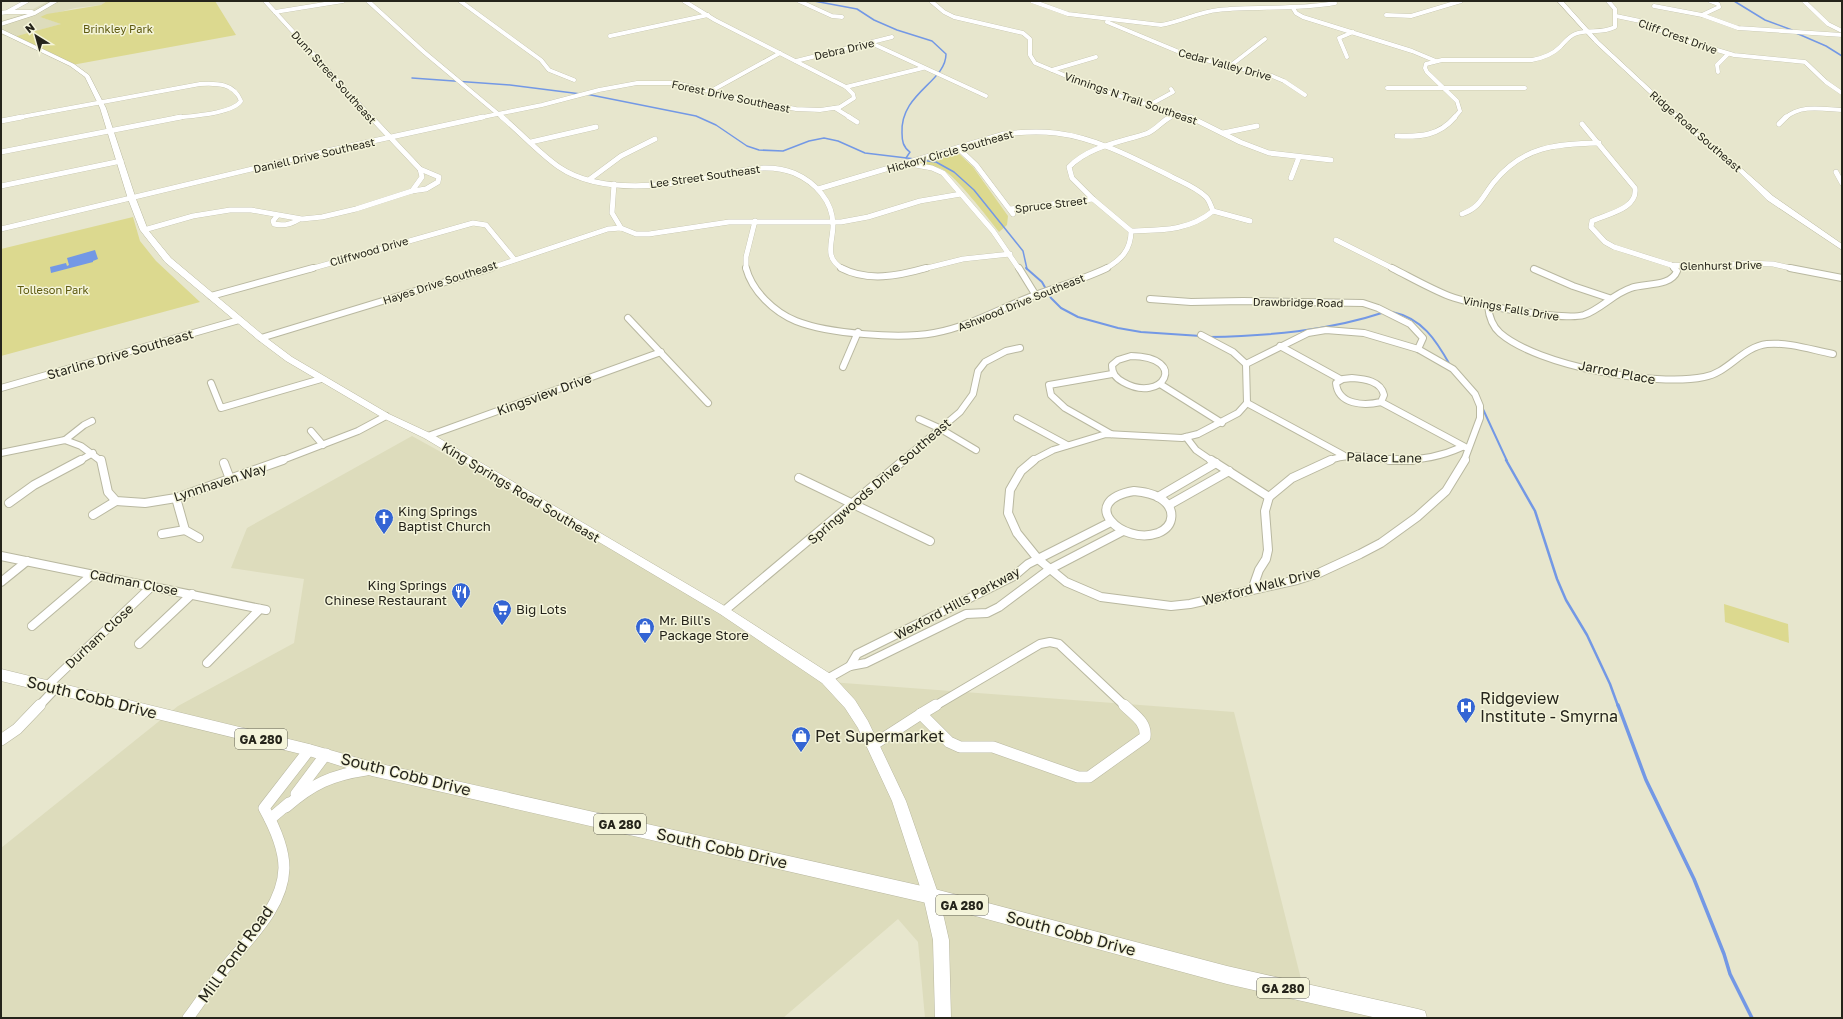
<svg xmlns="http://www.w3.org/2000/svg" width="1843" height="1019" viewBox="0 0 1843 1019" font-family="'Golos Text',sans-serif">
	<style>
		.built { fill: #dddcbc }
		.green { fill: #dcd98f }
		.water { fill: #7398e5 }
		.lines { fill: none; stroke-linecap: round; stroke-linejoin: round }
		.stream-far3 { stroke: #7398e5; stroke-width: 1.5 }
		.stream-far2 { stroke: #7398e5; stroke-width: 2 }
		.stream-far1 { stroke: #7398e5; stroke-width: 2.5 }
		.stream { stroke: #7398e5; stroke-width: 3.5 }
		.street-far4-casing { stroke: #b9b8a0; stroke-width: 4.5 }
		.street-far3-casing { stroke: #b9b8a0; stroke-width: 5.5 }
		.street-far2-casing { stroke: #b9b8a0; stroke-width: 8 }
		.street-far1-casing { stroke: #b9b8a0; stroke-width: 10 }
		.street-casing { stroke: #b9b8a0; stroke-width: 12 }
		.secondary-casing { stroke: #b9b8a0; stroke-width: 1 }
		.primary-casing { stroke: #b9b8a0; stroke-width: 1 }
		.street-far4 { stroke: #fff; stroke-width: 4 }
		.street-far3 { stroke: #fff; stroke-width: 5 }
		.street-far2 { stroke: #fff; stroke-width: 6 }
		.street-far1 { stroke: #fff; stroke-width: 8 }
		.street { stroke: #fff; stroke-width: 11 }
		.secondary { fill: #fff; fill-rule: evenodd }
		.primary { fill: #fff; fill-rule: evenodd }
		.labels { text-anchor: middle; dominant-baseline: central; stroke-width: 3; stroke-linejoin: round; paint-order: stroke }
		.far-park-label { font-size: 11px; fill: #5e5a0f; stroke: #f4f4da }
		.far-street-label { font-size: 11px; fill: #25241b; stroke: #f4f4da }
		.shield { fill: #f4f4da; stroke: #636254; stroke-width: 1 }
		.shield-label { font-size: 12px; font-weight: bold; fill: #25241b }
		.street-label { font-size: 13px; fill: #25241b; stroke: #f4f4da }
		.poi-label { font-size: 13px; fill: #25241b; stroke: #f4f4da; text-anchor: start }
		.near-street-label { font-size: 16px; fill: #25241b; stroke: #f4f4da }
		.near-poi-label { font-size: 16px; fill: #25241b; stroke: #f4f4da; text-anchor: start }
	</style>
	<rect width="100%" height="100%" fill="#e7e6cd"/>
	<g class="built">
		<polygon points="48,1 107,1 101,5 75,8 40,17 62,24 13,37 1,35 1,21 24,14"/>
		<polygon points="412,436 522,497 717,611 830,682 1234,712 1303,987 1423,1018 925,1018 918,942 898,919 783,1018 1,1018 1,848 178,706 294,643 304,579 231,568 247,528"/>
	</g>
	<g class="green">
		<polygon points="107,1 215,1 236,35 72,65 13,37 61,24 40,17 47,14 101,5"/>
		<path d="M 956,151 L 973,167 L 1008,216 L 1007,225 L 999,232 C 988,218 956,176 942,169 C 935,166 926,165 918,163 Z"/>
		<polygon points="133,217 140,241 156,261 200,302 1,356 1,249"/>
		<polygon points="1724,604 1788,624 1789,643 1725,622"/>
	</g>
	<polygon class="water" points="95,250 98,259 93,261 93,262 51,273 50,267 66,263 67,266 69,265 67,258"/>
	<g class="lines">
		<g class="stream-far3">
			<path d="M 814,1 L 857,9 L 874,20 L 897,30 L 932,41 L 946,54 C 946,82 900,93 902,133 C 902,141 903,147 910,152 L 906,158"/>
			<polyline points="1734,1 1765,20 1792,30"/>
			<polyline points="1796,33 1826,46 1842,56"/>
			<polyline points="412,78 510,85 581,94"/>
			<polyline points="586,94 696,116 716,125 747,146 759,150 783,151 809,141 824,138 838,141 865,153 915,159"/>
			<polyline points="920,160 936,162 954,172 974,190 1023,251 1027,269"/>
		</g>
		<g class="stream-far2">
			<polyline points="1026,268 1042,282 1051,298 1061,308 1078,317 1118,328 1141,332 1201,336"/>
			<path d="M 1392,312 C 1422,318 1436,340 1450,365"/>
			<path d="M 1208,337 C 1268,336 1328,331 1385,312"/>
			<polyline points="1482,407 1507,461"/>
		</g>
		<polyline class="stream-far1" points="1506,460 1535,511 1557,579 1566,600 1587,635 1610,684 1618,706"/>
		<polyline class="stream" points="1618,705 1646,780 1694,879 1724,954 1730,974 1752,1018"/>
		<defs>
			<g id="street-far4">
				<polyline points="265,1 372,118"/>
				<polyline points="368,1 424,52 503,118"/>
				<polyline points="460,1 541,60 549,70 574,80"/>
				<polyline points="799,1 832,16 842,17"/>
				<polyline points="931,1 944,12 954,17 1023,33 1030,39 1030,55 1035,63 1100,90 1192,118"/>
				<path d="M 1032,1 L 1068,14 L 1161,25 C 1181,22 1198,12 1218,10 C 1257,6 1296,10 1335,3"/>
				<polyline points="1804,1 1828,24 1842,31"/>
				<polyline points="1654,6 1702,15 1738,28 1842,35"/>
				<polyline points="1293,8 1296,13 1303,17 1412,51 1436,61"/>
				<polyline points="8,12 32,12"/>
				<polyline points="275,12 343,1"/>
				<polyline points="1,13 7,12 27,1"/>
				<polyline points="1386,15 1411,16 1461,1"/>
				<polyline points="1702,15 1719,7 1718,4 1710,1"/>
				<polyline points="1616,16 1640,21 1680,39 1734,55 1805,62 1826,82 1842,93"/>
				<polyline points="1107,22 1189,56 1272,76 1284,81 1305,95"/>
				<polyline points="610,36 708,15"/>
				<polyline points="871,43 986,96"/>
				<polyline points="1347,57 1339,38 1353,32"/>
				<polyline points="796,61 892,37"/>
				<polyline points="1230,66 1265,39"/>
				<polyline points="1052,70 1096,57"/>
				<polyline points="1718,72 1717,65 1728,54"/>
				<polyline points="846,87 923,68"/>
				<polyline points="1387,88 1525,88"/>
				<polyline points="711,91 780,53"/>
				<polyline points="1151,104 1173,92 1171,89"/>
				<polyline points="835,108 851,118"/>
				<path d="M 16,118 L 200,84 C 217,83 234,83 241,101 C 232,114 190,116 174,118"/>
				<polyline points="478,118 542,105 599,90 637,83 676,83 741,99 796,109 820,110 840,107 854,98 853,94 846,87 715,20 684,1"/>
				<polyline points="1168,118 1180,113"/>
				<path d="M 1454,118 L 1460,111 L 1457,101 L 1427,72 L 1425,68 L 1426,64 L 1442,60 L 1532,60 C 1543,58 1552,55 1560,47 C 1565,42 1568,37 1575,34 C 1588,29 1602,34 1615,27 L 1615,9 L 1608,1"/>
				<path d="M 1785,118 C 1801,104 1822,109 1842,110"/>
			</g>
			<g id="street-far3">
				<path d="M 502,117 C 521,133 539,153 559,167 C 600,195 670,186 716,176 C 741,170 769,163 794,173 C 815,182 833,201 833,225 C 833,243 823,257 843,269"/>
				<polyline points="849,117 857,122"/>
				<polyline points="1190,117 1240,142 1269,153 1331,160"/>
				<polyline points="1,121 22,117"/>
				<path d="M 1582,124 L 1635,188 C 1638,209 1607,214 1592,221 L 1591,227 L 1605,242 L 1614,247 L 1671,265 L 1704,267 L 1746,263 L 1773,264 L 1795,269"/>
				<polyline points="1779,124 1786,117"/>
				<polyline points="1223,133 1257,126"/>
				<path d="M 1397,136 C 1420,137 1439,136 1455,117"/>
				<polyline points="531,142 596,127"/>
				<polyline points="958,148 976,165 1013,214"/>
				<polyline points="1,152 181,117"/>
				<polyline points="910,164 932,168 943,173 993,231 1019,269"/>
				<polyline points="1836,172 1842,183"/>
				<polyline points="1291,178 1299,157"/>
				<polyline points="590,179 621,156 655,139"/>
				<polyline points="614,184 612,213 621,228"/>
				<polyline points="1,186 121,161"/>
				<path d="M 818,189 L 1004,134 C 1021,132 1038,131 1056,133 C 1097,138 1136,159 1172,177 C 1184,183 1197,188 1206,197 C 1210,201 1211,207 1213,211 C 1189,231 1161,230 1131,231"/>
				<polyline points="412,191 426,189 438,182 439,177 420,169"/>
				<polyline points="1010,209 1093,199"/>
				<polyline points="1213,211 1250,221"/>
				<path d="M 1462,214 C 1481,207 1482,197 1494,182 C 1523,146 1556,144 1599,143"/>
				<path d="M 277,216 L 273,221 L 274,224 C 283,226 290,225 298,220"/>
				<polyline points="1,229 327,151 483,117"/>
				<polyline points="144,230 193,216 230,210 251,210 302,219 322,217 356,209 412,191 422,177 420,169 371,117"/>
				<polyline points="1336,240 1394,269"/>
				<polyline points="1671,265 1675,269"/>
				<polyline points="310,269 473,223 486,225 514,259"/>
				<polyline points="488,269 608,229 621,228 636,234 649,234 729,222 841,222 868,217 920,201 961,194"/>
				<polyline points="746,269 746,257 755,221"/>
				<polyline points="923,269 963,259 1010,254"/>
				<path d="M 1105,269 C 1121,260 1131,250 1131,231 L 1093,199 L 1072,178 L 1069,167 C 1089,146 1122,142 1148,133 C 1158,128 1161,122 1170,117"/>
			</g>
			<g id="street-far2">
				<path d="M 746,268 C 752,291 774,312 796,321 C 829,334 899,339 934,333 C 968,327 999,309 1030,297 C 1056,287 1082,280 1107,268"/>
				<path d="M 841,268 C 868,282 898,276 926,268"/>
				<polyline points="1019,268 1035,294"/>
				<path d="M 1392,268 C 1410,277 1429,288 1449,296 C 1470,304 1564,321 1584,315 C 1601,309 1613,294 1631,288 C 1644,283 1671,287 1677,271 L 1674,268"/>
				<polyline points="1790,268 1842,278"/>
				<polyline points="1534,269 1573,286 1609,298"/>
				<polyline points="211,296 313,268"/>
				<polyline points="1150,299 1191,302 1243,301 1363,303 1378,308 1410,324 1423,338 1418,349"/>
				<path d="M 1488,306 C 1489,316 1492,326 1500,333 C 1538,366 1655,387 1704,377 C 1728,373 1742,347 1767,344 C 1789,342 1812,350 1833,354"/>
				<polyline points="628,318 708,403"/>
				<polyline points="1201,335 1233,352 1246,364"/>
				<polyline points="261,338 491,268"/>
				<polyline points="1280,346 1340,379"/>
				<path d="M 1131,356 C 1190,357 1163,405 1123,382 C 1116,378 1112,374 1112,365 L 1118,360 Z"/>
				<polyline points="1246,364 1308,333 1326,330 1364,333 1418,349 1453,369 1475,394 1480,406 1480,418 1464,461"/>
				<polyline points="843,367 858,332"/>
				<path d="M 1352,378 C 1365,379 1381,381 1384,395 L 1381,402 C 1364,406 1338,405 1336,383 L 1343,379 Z"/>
				<polyline points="211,383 221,408 321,379"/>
				<polyline points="1160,384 1222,423"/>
				<polyline points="1,388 239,320"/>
				<polyline points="1381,402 1465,447"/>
				<polyline points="1247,403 1343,455"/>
				<polyline points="1017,418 1067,445"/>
				<polyline points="919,419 939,428 976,450"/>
				<polyline points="311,431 323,445"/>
				<polyline points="1111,434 1065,408 1051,395 1049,385 1112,374"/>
				<polyline points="428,436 661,352"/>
				<polyline points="1186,437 1196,450 1212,461"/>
				<polyline points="65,440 84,425 92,421"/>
				<polyline points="1,453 65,440 81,446 101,461"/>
				<polyline points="79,461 93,453"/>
				<polyline points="280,461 358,431 386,416"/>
				<polyline points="902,461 960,412 973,394 978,371 985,362 1006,351 1020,348"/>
				<polyline points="1032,461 1053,450 1106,434 1182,438 1198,434 1238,413 1247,403 1246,364"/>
				<path d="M 1328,461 C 1352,451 1368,459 1392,460 C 1417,461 1440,457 1462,447"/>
			</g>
			<g id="street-far1">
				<polyline points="101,460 108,492 116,501 145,503 176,498 283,460"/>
				<polyline points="1034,460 1021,471 1010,490 1008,513 1017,533 1038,559 1066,582 1101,597 1171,606 1190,604 1297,580 1319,573 1360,554 1381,543 1417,517 1446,491 1465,460"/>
				<polyline points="1211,460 1269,497"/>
				<polyline points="1389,460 1413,460"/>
				<polyline points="224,463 230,479"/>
				<polyline points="799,478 930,541"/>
				<path d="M 1134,491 C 1143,492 1152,493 1160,498 C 1176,508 1175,526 1158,533 C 1122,546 1076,501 1134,491 Z"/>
				<polyline points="1158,497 1216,463"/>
				<polyline points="176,498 185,530 199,538"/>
				<polyline points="9,503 34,485 81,460"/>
				<polyline points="1169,505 1229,471"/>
				<polyline points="93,515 116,501"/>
				<polyline points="162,534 185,530"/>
				<polyline points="1,556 266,610"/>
				<polyline points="1,582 27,561"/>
				<polyline points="1252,590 1259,570 1266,559 1268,550 1265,511 1269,497 1292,478 1331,460"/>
				<polyline points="724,611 904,460"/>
				<polyline points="32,626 93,574"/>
				<polyline points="139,644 192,594"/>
				<polyline points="207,663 260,609"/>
				<polyline points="850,666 857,654 1014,576 1028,564 1111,522"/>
				<polyline points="827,679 850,666 866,663 966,614 987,613 999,607 1050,569 1123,531"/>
				<polyline points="47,686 152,586"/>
				<polyline points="39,706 56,688"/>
				<polyline points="935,706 1040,644 1050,642 1059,644 1125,706"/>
			</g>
			<g id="street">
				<path d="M 921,714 L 949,742 L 960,747 L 993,747 L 1078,777 L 1089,777 L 1145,737 C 1147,722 1134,715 1124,705"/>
				<polyline points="921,714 936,705"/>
				<polyline points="1,740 17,729 40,705"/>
				<polyline points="873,745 921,714"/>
				<polyline points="296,794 326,754"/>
				<path d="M 286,807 C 312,784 332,775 366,770"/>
				<polyline points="270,819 289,803"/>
				<path d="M 188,1018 C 200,1002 211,985 224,969 C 247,940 283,908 284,868 C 284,847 274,826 264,808 L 309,750"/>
			</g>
			<g id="secondary">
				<polygon points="52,1 59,1 35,15 1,26 1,22 31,13"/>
				<polygon points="1557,1 1563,1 1599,41 1697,132 1740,167 1773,196 1842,244 1842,250 1767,200 1736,169 1693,134 1595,43"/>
				<polygon points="1,29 74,64 89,75 106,108 136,199 148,230 171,258 264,336 292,357 389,414 432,434 728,608 832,675 855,700 868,721 906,801 939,896 949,940 951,1018 935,1018 933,940 923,896 892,801 858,728 845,708 822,683 720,614 424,438 383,418 286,361 258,340 165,262 140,230 128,199 100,108 85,77 70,66 1,33"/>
			</g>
			<polygon id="primary" points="1,669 309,744 372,762 931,888 1227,966 1418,1009 1425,1011 1427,1018 1377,1018 1227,984 931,904 372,776 309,756 1,681"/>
		</defs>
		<use href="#street-far4" class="street-far4-casing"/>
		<use href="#street-far3" class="street-far3-casing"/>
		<use href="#street-far2" class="street-far2-casing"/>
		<use href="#street-far1" class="street-far1-casing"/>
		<use href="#street" class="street-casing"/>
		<use href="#secondary" class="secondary-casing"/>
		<use href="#primary" class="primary-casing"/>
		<use href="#street-far4" class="street-far4"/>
		<use href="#street-far3" class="street-far3"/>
		<use href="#street-far2" class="street-far2"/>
		<use href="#street-far1" class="street-far1"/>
		<use href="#street" class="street"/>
		<use href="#secondary" class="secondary"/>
		<use href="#primary" class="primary"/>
	</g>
	<defs>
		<symbol id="church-pin" viewBox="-11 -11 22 30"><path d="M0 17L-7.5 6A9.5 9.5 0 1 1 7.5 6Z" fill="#3465d4" stroke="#f4f4da"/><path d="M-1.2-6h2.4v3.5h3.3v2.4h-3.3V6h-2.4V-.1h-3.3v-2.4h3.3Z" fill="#fff"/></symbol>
		<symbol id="restaurant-pin" viewBox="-11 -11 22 30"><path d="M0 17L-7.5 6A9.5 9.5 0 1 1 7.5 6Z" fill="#3465d4" stroke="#f4f4da"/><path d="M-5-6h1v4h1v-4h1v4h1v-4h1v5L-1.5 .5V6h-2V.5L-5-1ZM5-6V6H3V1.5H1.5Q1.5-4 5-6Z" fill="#fff"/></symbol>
		<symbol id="supermarket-pin" viewBox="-11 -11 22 30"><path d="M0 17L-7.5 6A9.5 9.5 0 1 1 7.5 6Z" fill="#3465d4" stroke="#f4f4da"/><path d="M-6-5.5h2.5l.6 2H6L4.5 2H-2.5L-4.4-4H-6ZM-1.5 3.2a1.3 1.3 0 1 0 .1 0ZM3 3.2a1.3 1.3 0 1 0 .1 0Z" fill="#fff"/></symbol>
		<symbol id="shop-pin" viewBox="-11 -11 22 30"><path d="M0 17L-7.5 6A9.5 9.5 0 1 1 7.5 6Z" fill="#3465d4" stroke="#f4f4da"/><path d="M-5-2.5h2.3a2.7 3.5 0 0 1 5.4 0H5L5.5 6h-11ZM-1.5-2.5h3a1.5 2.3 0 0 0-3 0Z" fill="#fff"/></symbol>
		<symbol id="hospital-pin" viewBox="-11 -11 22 30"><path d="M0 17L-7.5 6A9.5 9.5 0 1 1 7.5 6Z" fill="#3465d4" stroke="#f4f4da"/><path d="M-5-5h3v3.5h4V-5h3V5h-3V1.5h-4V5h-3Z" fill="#fff"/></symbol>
	</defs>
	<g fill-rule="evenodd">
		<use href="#church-pin" x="373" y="507" width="22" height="30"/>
		<use href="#restaurant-pin" x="450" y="581" width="22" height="30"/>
		<use href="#supermarket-pin" x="491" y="598" width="22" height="30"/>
		<use href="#shop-pin" x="634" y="616" width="22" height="30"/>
		<use href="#hospital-pin" x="1455" y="696" width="22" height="30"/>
		<use href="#shop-pin" x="790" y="725" width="22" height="30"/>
	</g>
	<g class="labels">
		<g class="far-park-label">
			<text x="118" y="28">Brinkley Park</text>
			<text x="53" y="289">Tolleson Park</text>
		</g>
		<g class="far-street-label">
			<text transform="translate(1678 36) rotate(20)">Cliff Crest Drive</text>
			<text transform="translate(844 49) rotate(-13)">Debra Drive</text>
			<text transform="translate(1225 64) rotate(15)">Cedar Valley Drive</text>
			<text transform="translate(334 77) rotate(48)">Dunn Street Southeast</text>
			<text transform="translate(731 96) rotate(12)">Forest Drive Southeast</text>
			<text transform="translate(1131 98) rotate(19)">Vinnings N Trail Southeast</text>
			<text transform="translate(1696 131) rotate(41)">Ridge Road Southeast</text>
			<text transform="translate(950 151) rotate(-16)">Hickory Circle Southeast</text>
			<text transform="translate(314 155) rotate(-13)">Daniell Drive Southeast</text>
			<text transform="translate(705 176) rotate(-8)">Lee Street Southeast</text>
			<text transform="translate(1051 204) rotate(-7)">Spruce Street</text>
			<text transform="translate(369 251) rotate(-16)">Cliffwood Drive</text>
			<text transform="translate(1721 265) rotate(-1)">Glenhurst Drive</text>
			<text transform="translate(440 282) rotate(-18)">Hayes Drive Southeast</text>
			<text transform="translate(1021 302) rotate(-22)">Ashwood Drive Southeast</text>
			<text transform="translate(1298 302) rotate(1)">Drawbridge Road</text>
			<text transform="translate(1511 308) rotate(10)">Vinings Falls Drive</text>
		</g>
		<g class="shield">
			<rect x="235" y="729" width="52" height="20" rx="3"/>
			<rect x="594" y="814" width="52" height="20" rx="3"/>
			<rect x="936" y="895" width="52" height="20" rx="3"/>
			<rect x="1257" y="978" width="52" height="20" rx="3"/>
		</g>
		<g class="shield-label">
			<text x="261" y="739">GA 280</text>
			<text x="620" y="824">GA 280</text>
			<text x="962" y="905">GA 280</text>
			<text x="1283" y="988">GA 280</text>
		</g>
		<g class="street-label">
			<text transform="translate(120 354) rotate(-16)">Starline Drive Southeast</text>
			<text transform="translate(1617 372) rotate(11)">Jarrod Place</text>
			<text transform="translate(544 394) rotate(-20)">Kingsview Drive</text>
			<text transform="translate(1384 457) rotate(1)">Palace Lane</text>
			<text transform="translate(879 481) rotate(-41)">Springwoods Drive Southeast</text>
			<text transform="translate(220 482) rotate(-18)">Lynnhaven Way</text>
			<text transform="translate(521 492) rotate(31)">King Springs Road Southeast</text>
			<text transform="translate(134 582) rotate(11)">Cadman Close</text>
			<text transform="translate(1261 586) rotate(-14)">Wexford Walk Drive</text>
			<text transform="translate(957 603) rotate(-28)">Wexford Hills Parkway</text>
			<text transform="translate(99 636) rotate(-43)">Durham Close</text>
		</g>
		<g class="poi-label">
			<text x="398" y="511">King Springs<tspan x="398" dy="15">Baptist Church</tspan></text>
			<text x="447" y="585" text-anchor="end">King Springs<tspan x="447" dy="15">Chinese Restaurant</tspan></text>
			<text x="516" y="609">Big Lots</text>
			<text x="659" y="620">Mr. Bill's<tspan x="659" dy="15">Package Store</tspan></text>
		</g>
		<g class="near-street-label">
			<text transform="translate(92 697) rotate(14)">South Cobb Drive</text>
			<text transform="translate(406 774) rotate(14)">South Cobb Drive</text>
			<text transform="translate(722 848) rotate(13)">South Cobb Drive</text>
			<text transform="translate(1071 933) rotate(15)">South Cobb Drive</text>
			<text transform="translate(235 954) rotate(-54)">Mill Pond Road</text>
		</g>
		<g class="near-poi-label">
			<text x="1480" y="698">Ridgeview<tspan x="1480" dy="18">Institute - Smyrna</tspan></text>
			<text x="815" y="736">Pet Supermarket</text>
		</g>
	</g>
	<rect width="1843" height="1019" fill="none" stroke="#25241b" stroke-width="4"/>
	<g transform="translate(36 36) rotate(323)" stroke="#f4f4da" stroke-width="3" paint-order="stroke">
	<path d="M0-3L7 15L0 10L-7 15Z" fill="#25241b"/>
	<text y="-6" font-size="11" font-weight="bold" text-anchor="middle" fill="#25241b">N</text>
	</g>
</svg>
